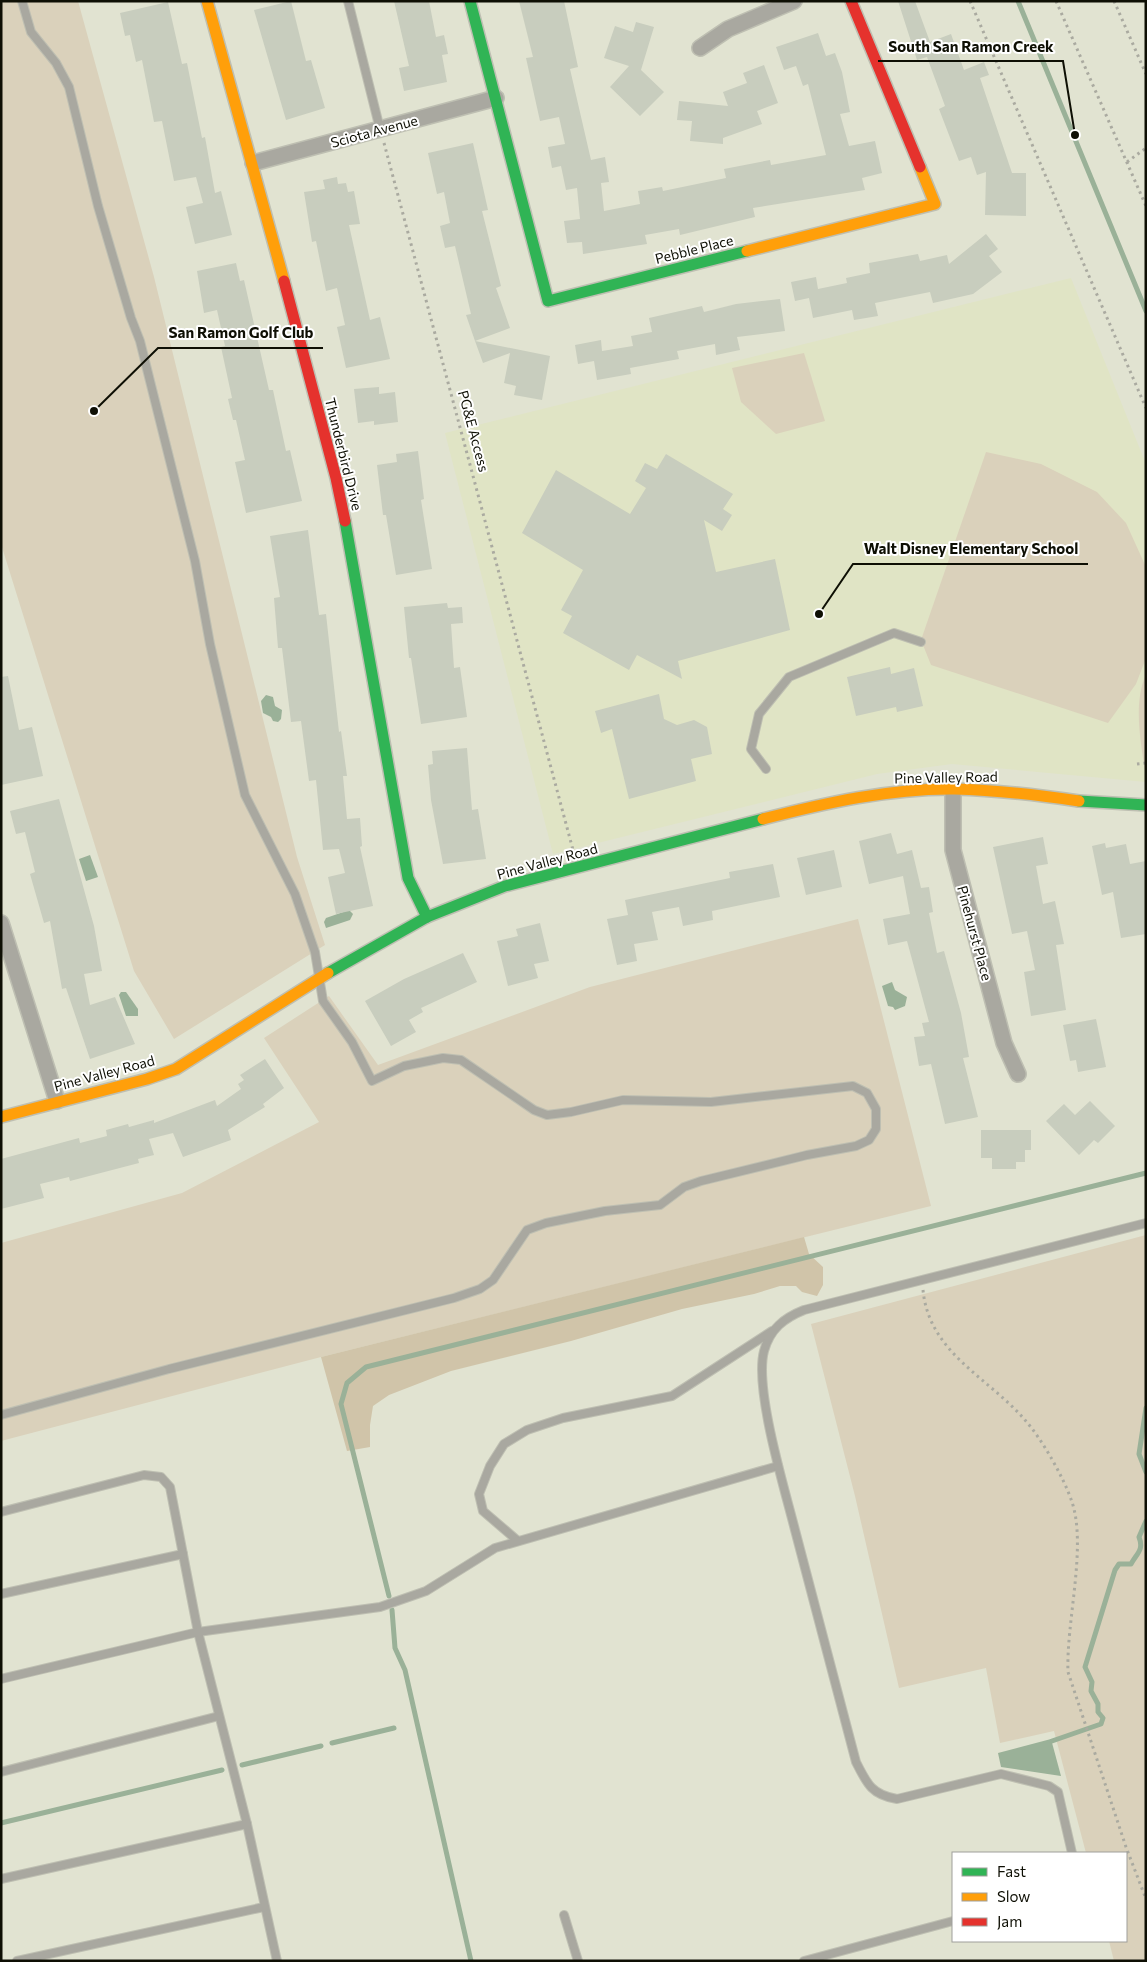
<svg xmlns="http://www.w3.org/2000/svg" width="1147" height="1962" viewBox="0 0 1147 1962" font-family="Commissioner,sans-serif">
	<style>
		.built { fill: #e0e4c5 }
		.green { fill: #dad1bb }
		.forest { fill: #d0c4a9 }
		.water { fill: #9ab198 }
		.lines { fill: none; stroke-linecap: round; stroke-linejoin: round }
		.stream { stroke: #9ab198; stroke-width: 5 }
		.building { fill: #c8cdbe }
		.lane-casing { stroke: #bebfb2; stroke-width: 10 }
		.street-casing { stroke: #bebfb2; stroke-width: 18 }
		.fast-casing { stroke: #bebfb2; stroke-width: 14 }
		.slow-casing { stroke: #bebfb2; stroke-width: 14 }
		.jam-casing { stroke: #bebfb2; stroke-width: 14 }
		.path { stroke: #aaaaa0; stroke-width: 3; stroke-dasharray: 2.5 4; stroke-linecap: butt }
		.lane { stroke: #a9a8a0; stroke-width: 8 }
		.street { stroke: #a9a8a0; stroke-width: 15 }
		.fast { stroke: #30b455; stroke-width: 11 }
		.slow { stroke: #ff9f0a; stroke-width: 11 }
		.jam { stroke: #e5322d; stroke-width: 11 }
		.labels { text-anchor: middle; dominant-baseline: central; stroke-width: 4; stroke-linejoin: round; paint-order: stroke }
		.street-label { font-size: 14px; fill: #0e0f04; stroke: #fff }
		.leader { fill: none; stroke: #0e0f04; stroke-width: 2 }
		.callout-dot { fill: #0e0f04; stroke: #fff; stroke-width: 2 }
		.callout-label { font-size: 15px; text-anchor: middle; font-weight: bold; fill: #0e0f04; stroke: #fff; stroke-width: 4; stroke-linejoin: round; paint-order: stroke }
	</style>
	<rect width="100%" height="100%" fill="#e1e3d1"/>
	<polygon class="built" points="1071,278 1146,464 1146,782 952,764 877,774 553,854 445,433"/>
	<g class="green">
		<polygon points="1,1 78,1 154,277 297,857 325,945 174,1039 134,971 1,544"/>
		<polygon points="804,353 825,421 776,434 741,402 732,368"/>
		<polygon points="986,452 1041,464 1097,492 1126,523 1146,567 1146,658 1136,684 1108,723 931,665 921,640"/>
		<path d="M 1146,674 L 1146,779 C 1142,746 1132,706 1146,674 Z"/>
		<polygon points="858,919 931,1206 321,1357 1,1441 1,1243 182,1193 319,1122 264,1038 329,996 378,1065 590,987"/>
		<polygon points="1146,1235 1146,1961 1114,1961 1109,1941 1126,1941 1126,1853 1086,1853 1054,1731 1000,1743 986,1668 899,1688 855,1496 811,1324"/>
	</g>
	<polygon class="forest" points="804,1237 809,1254 823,1267 823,1285 817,1296 802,1292 796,1286 780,1286 754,1294 682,1309 571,1341 451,1371 389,1395 373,1406 370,1425 370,1447 347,1451 321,1357"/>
	<g class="water">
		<polygon points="266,695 273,697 275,706 282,710 281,719 278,722 273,721 271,717 263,713 261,701"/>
		<polygon points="90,855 98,877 86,881 79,859"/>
		<polygon points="349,910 353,914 350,920 326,928 324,922 326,918"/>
		<polygon points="892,982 895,990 907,997 905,1006 895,1010 893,1007 888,1006 882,986"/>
		<polygon points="121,992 126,992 138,1009 138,1016 126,1016 119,995"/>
		<polygon points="1051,1739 1061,1776 1001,1767 998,1753"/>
	</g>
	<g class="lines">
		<g class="stream">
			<polyline points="1018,1 1146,311"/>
			<polyline points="1146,1408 1139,1454 1146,1472"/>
			<polyline points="389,1596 341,1404 347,1383 366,1367 1146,1173"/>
			<polyline points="392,1610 395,1648 405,1670 471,1961"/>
			<path d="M 1052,1741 L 1101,1724 L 1103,1718 L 1098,1712 L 1098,1704 L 1091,1691 L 1092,1682 L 1085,1667 L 1115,1570 L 1119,1564 L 1131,1564 C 1137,1553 1144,1550 1139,1537 L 1146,1521"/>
			<polyline points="332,1743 394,1728"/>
			<polyline points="242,1765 321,1746"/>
			<polyline points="1,1823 222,1770"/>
		</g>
	</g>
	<g class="building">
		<polygon points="291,1 306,61 311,60 325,108 286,120 254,10"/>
		<polygon points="394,1 429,1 436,37 444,35 448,54 442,55 447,82 404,91 399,68 409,66"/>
		<polygon points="519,1 564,1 578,67 570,69 591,160 605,157 609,182 601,183 604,211 640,204 638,191 662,187 663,191 726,178 724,169 770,160 771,165 826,155 808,84 803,86 796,66 784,70 776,47 818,33 826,56 835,53 842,72 850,112 840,114 849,146 875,141 882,173 862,178 865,190 753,208 755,217 680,235 679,229 645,235 647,244 583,254 582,242 567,243 564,221 580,219 577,188 566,190 561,166 552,168 548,147 565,144 559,117 540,121 526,58 533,57"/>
		<polygon points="898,1 915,1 930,42 951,34 964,70 984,62 989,75 980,78 1012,173 1026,173 1026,216 985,215 986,172 977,175 971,157 959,161 939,109 945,106 927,57 917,60"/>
		<polygon points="168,2 182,64 187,63 202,138 205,137 215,193 221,191 232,235 195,244 186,207 203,203 196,177 174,181 162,121 154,122 142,60 136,62 130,35 125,36 120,13"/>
		<polygon points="636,22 654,27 641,70 664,92 640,116 610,87 629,66 604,58 615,26 633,32"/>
		<polygon points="764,65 778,103 757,111 762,124 723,138 723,144 690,141 692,121 677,120 679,101 728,106 723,92 747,83 743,73"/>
		<polygon points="473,143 488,210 482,211 501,286 496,288 510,328 475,341 466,315 471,314 455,246 445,248 440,226 450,223 444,192 437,194 428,153"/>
		<polygon points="337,177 338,184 346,183 348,192 354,191 360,224 349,225 370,320 380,317 390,359 346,368 337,327 345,325 337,288 326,291 316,241 312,242 304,192 325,189 323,180"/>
		<polygon points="986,234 998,249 989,256 1002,272 973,294 933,303 930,292 875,303 878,316 854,320 852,310 813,318 809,298 795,301 791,282 816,277 818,289 847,283 846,278 870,273 869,263 918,254 920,261 947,255 949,264"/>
		<polygon points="236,263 240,281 244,280 269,390 273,390 286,451 290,450 302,501 246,513 235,462 245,460 236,420 233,420 228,399 232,398 221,347 225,346 217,310 204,313 197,271"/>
		<polygon points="780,299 785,331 737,337 740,350 716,355 715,344 677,351 679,359 630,368 631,374 597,380 594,361 578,364 575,345 601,340 602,351 633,346 631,336 652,332 649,318 702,306 704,312 736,304"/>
		<polygon points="475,341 550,356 542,400 514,395 516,386 504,383 510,353 483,363"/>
		<polygon points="379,387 379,394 395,392 398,422 374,425 374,421 358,423 354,389"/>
		<polygon points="418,451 424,499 421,500 432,569 396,575 386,515 383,515 377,465 397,462 396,454"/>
		<polygon points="666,454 733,494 723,509 732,515 722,531 704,520 716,572 775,559 790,630 678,661 682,679 637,655 629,670 563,633 572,616 561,610 583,570 522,533 556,470 630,514 646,488 635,481 645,463 657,469"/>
		<polygon points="308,530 319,615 326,614 339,732 341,731 347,776 343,776 347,819 360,818 362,846 360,847 373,906 336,914 328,877 345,873 339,849 323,850 316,780 309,781 301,721 291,722 282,648 278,648 274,598 280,597 270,536"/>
		<polygon points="447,603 448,608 462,607 463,623 451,624 454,668 460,667 467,717 421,724 411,658 409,658 404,607"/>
		<polygon points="890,667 891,674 914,668 923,706 897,712 896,707 856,716 847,677"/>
		<polygon points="8,676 19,730 32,727 43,776 1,785 1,677"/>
		<polygon points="659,694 664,719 677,725 694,720 707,727 712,754 691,759 696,781 629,799 612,729 601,733 595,711"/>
		<polygon points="467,748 472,810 478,809 486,859 443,864 431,800 428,765 433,764 432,751"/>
		<polygon points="59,799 94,926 102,971 84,974 90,1005 115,997 135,1044 90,1059 66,988 62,989 50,921 44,923 30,874 35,872 25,832 16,834 10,811"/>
		<polygon points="891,833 897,854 912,850 921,888 929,887 933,912 929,913 937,953 944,951 961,1013 969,1057 963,1058 978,1117 945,1124 931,1064 919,1066 914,1037 925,1036 922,1023 929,1022 907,941 888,945 883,919 910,914 903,876 869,884 859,841"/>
		<polygon points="1043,837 1048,864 1036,866 1043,904 1055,901 1064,944 1056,945 1066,1010 1031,1016 1024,972 1035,970 1027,931 1012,934 993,847"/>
		<polygon points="1105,843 1106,848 1126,844 1130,864 1146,861 1146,934 1121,938 1113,892 1102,895 1092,846"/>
		<polygon points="834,850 842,887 806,895 797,858"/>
		<polygon points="773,864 780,897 712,911 713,920 683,926 679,907 652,912 658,940 634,944 637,961 617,965 607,919 628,915 625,900 730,878 729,872"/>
		<polygon points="540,923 549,961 534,964 538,978 508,986 497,941 518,936 516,929"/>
		<polygon points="463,953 477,982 421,1008 423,1012 409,1020 416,1032 391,1046 365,1001 404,979"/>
		<polygon points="1096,1019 1106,1067 1078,1072 1076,1060 1070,1061 1063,1025"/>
		<polygon points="265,1059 284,1088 263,1104 265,1107 228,1130 231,1140 183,1157 173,1133 149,1139 154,1155 138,1159 139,1163 70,1181 69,1177 40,1184 44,1198 1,1209 1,1159 79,1138 80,1143 107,1136 106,1130 128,1124 129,1127 154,1120 154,1123 215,1100 217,1106 241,1089 238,1084 244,1080 240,1075"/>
		<polygon points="1090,1101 1115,1126 1098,1143 1094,1140 1079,1155 1046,1121 1064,1104 1075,1115"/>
		<polygon points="981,1130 1031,1130 1031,1150 1025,1150 1025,1162 1016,1162 1016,1169 992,1169 992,1158 981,1158"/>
	</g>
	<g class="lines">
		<defs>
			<g id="lane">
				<polyline points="348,1 380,129"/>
				<polyline points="766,769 751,749 759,714 789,677 894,633 921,642"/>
				<polyline points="1,1415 169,1369 454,1298 480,1289 493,1280 527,1230 546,1223 605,1211 660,1205 684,1187 701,1181 807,1155 856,1146 869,1140 876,1129 876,1109 867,1093 853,1086 711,1102 623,1100 571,1112 547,1115 534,1110 461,1060 443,1058 404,1066 372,1081 352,1042 323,1001 315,952 295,894 245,795 210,644 195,561 140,341 131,318 98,206 69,87 56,63 31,32 22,1"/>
				<polyline points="1,1512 144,1475 161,1477 170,1487 198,1632 247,1824 277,1961"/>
				<polyline points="518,1541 483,1511 479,1494 490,1466 504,1444 527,1430 563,1418 672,1396 772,1331"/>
				<polyline points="1,1594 183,1554"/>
				<polyline points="1,1679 198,1632 380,1607 426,1591 495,1548 778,1466"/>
				<polyline points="1,1772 219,1716"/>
				<path d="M 1072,1853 L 1058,1792 L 1049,1786 L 1001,1774 L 897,1799 C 872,1795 867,1784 856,1762 C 836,1685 816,1608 795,1530 C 785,1490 754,1389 764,1351 C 770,1329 784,1318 804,1310 L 1146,1223"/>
				<polyline points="1,1879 247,1824"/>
				<polyline points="564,1915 578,1961"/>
				<polyline points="17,1961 264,1907"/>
				<polyline points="804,1961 953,1921"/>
			</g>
			<g id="street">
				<polyline points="700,48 728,29 794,1"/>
				<polyline points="253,163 496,98"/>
				<polyline points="953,789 953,850 1004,1043 1018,1074"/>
				<polyline points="1,923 57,1101"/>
			</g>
			<g id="fast">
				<polyline points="470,1 548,301 747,251"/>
				<polyline points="345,521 408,878 427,917"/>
				<polyline points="1079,801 1146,805"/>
				<polyline points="328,973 427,917 505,886 763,819"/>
			</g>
			<g id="slow">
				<polyline points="207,1 284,281"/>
				<polyline points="747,251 935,204 920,167"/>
				<path d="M 763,819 C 825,803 891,788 955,789 C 997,790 1038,795 1079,801"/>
				<polyline points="1,1117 147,1079 176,1069 328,973"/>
			</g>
			<g id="jam">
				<polyline points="851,1 920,167"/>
				<polyline points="284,281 336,478 345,521"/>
			</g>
		</defs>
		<use href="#lane" class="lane-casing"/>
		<use href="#street" class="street-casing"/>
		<use href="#fast" class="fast-casing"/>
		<use href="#slow" class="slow-casing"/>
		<use href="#jam" class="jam-casing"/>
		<g class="path">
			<polyline points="970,1 1146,408"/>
			<polyline points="1056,1 1146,206"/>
			<polyline points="1114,1 1146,74"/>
			<polyline points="384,143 573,850"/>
			<polyline points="1127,162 1146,148"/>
			<polyline points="1137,764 1146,763"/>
			<path d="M 923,1290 C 929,1353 988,1377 1025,1420 C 1042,1439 1064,1478 1072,1502 C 1087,1547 1066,1622 1068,1672 L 1126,1847 L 1146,1899"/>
		</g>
		<use href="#lane" class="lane"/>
		<use href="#street" class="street"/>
		<use href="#fast" class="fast"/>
		<use href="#slow" class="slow"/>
		<use href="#jam" class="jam"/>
	</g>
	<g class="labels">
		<g class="street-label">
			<text transform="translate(374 131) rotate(-15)">Sciota Avenue</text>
			<text transform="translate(694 249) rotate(-14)">Pebble Place</text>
			<text transform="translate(474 431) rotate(75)">PG&amp;E Access</text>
			<text transform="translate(344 454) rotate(76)">Thunderbird Drive</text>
			<text transform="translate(946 777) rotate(-1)">Pine Valley Road</text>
			<text transform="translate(547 861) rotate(-15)">Pine Valley Road</text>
			<text transform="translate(975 933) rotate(75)">Pinehurst Place</text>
			<text transform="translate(104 1073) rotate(-15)">Pine Valley Road</text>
		</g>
	</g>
	<path class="leader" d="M1075 135L1063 61H878M94 411L158 348H323M819 614L853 564H1088"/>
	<g class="callout-dot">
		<circle cx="1075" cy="135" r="5"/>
		<circle cx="94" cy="411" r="5"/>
		<circle cx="819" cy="614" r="5"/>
	</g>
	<g class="callout-label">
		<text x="971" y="52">South San Ramon Creek</text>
		<text x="241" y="338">San Ramon Golf Club</text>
		<text x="971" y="554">Walt Disney Elementary School</text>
	</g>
	<rect width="1147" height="1962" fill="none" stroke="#0e0f04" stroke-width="5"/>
	<rect x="952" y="1852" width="175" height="90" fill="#ffffff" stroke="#9f9f9b"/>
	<rect x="962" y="1868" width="25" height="8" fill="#30b455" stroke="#9f9f9b"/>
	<text x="997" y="1877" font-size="15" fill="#0e0f04">Fast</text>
	<rect x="962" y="1893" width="25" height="8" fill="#ff9f0a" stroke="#9f9f9b"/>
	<text x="997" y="1902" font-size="15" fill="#0e0f04">Slow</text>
	<rect x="962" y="1918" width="25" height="8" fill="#e5322d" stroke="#9f9f9b"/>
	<text x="997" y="1927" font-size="15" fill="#0e0f04">Jam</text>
</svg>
